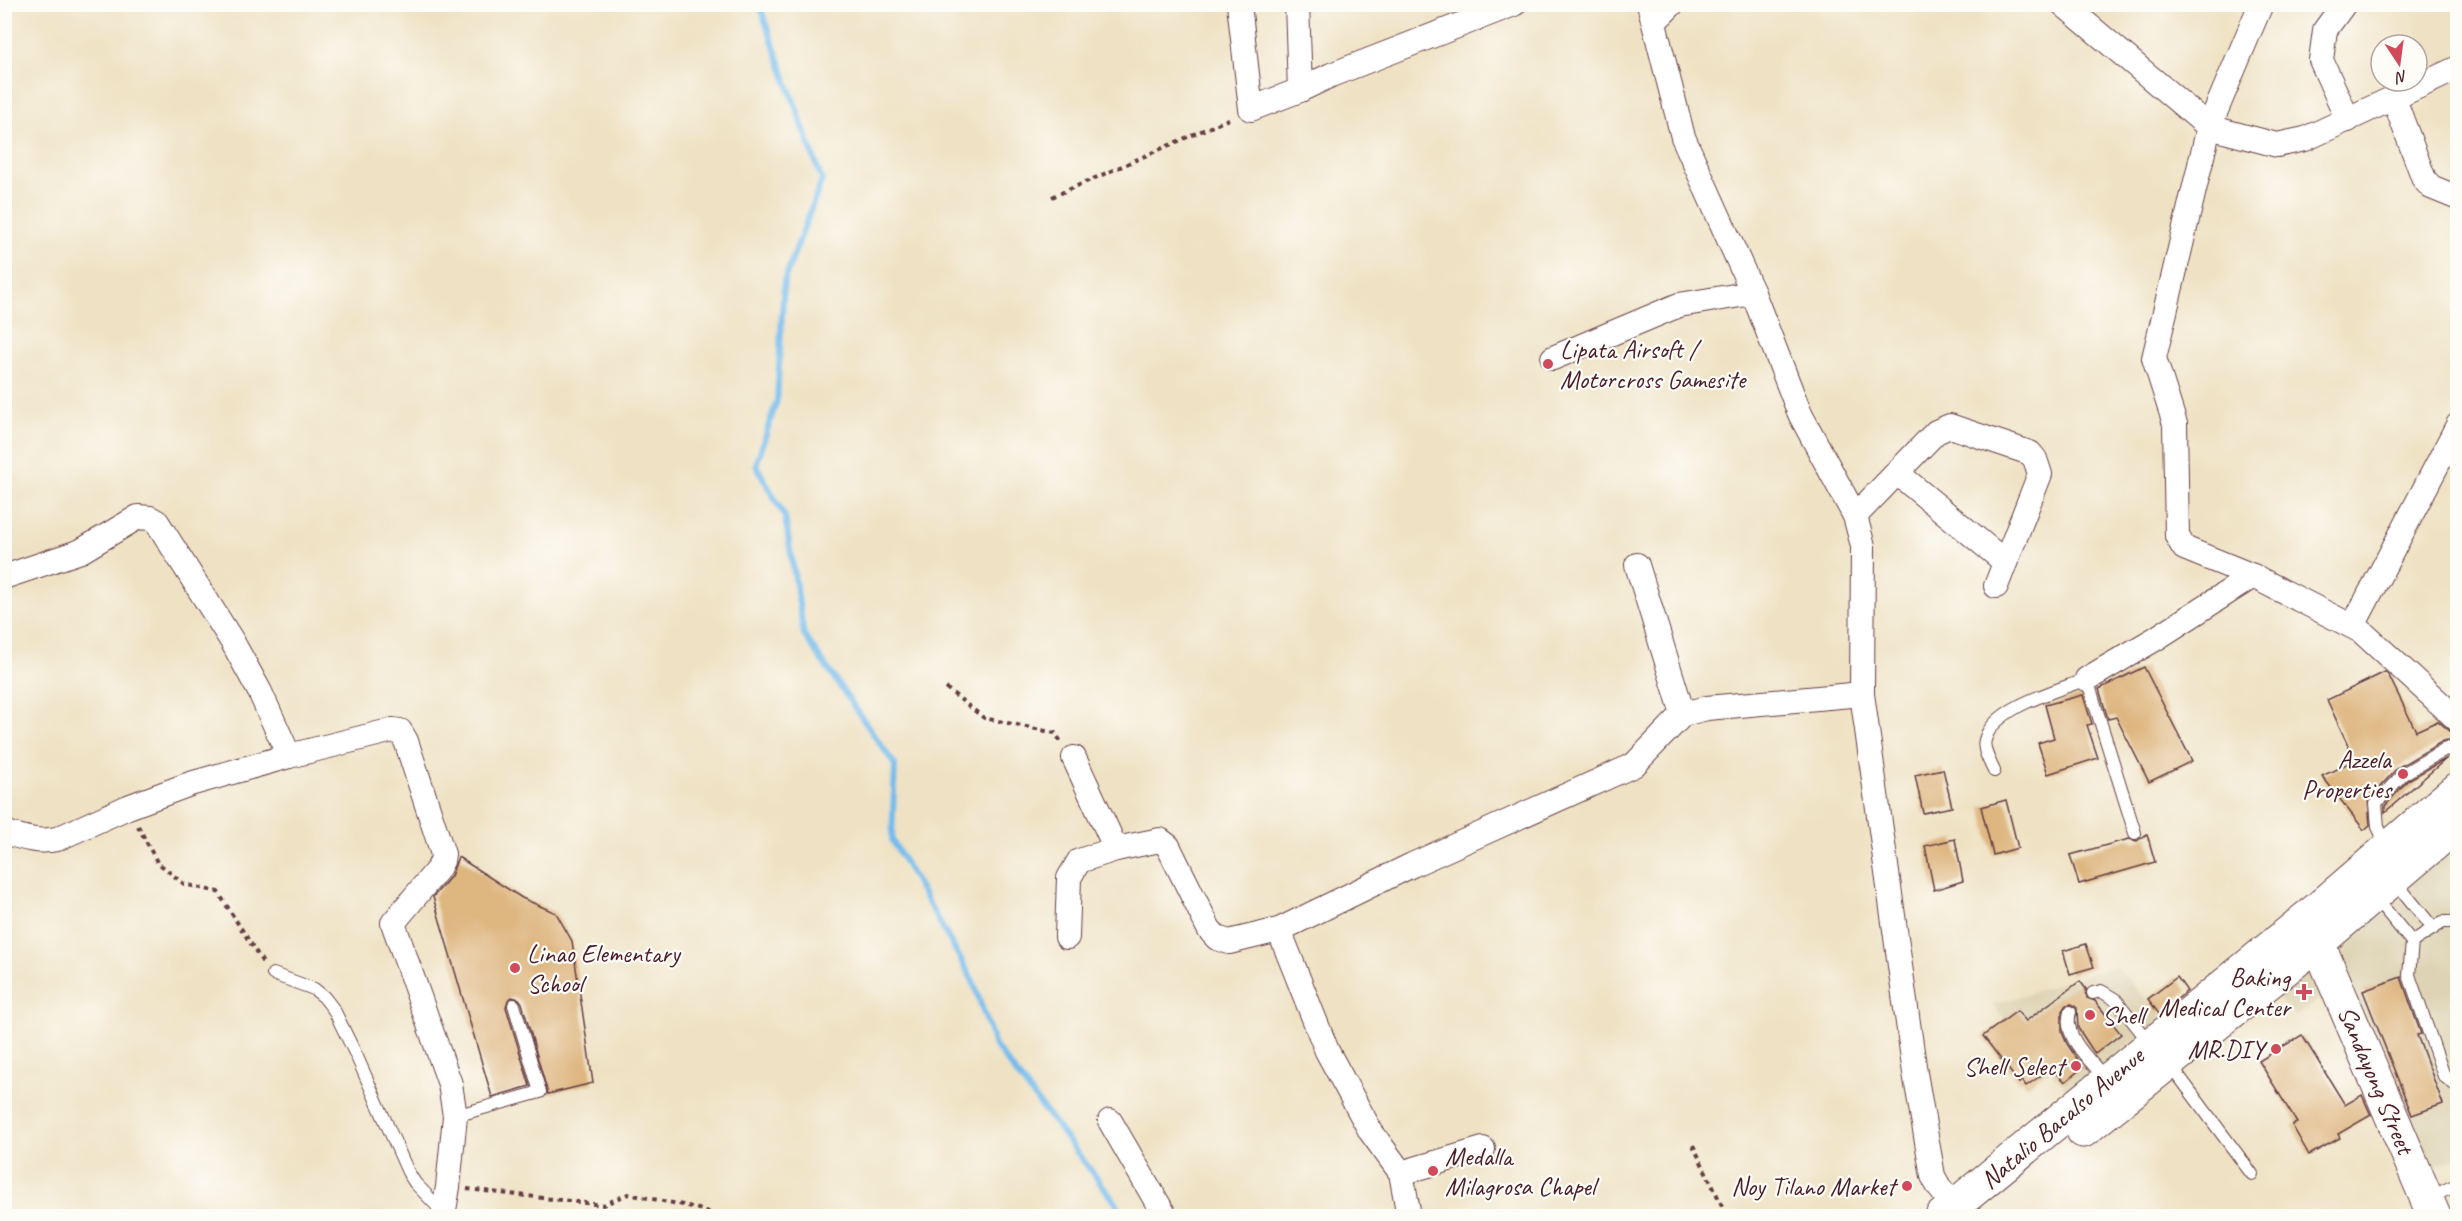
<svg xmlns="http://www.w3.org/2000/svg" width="2462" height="1221" viewBox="0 0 2462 1221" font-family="Caveat,sans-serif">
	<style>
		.built { fill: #ded3b4 }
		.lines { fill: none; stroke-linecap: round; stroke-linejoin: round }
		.stream { stroke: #74bcec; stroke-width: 6 }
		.building { fill: #deb680 }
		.lane-casing { stroke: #633c42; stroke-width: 14 }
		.street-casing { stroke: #633c42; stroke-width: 26 }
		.secondary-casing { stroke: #633c42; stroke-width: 35 }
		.highway-casing { stroke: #633c42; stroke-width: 35 }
		.path { stroke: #633c42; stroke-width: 4; stroke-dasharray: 4.5 4.5; stroke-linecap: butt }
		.lane { stroke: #fff; stroke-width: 12 }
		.street { stroke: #fff; stroke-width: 24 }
		.secondary { stroke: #fff; stroke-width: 33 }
		.highway { stroke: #fff; stroke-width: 33 }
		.poi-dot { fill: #d1495b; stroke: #fdfcf7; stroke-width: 2 }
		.labels { text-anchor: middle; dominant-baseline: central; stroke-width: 4.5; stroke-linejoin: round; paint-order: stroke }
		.poi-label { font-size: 26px; fill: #4a1f2b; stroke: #fdfcf7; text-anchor: end }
		.street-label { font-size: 26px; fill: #4a1f2b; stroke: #fdfcf7 }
	</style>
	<rect width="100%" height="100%" fill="#fdfcf7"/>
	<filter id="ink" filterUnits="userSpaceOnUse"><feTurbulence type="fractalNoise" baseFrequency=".0167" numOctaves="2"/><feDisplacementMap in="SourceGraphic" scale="12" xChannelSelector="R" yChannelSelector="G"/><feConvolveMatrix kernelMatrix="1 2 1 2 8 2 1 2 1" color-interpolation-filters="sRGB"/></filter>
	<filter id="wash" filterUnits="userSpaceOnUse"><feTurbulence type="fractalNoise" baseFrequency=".008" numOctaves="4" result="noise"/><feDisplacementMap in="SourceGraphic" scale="24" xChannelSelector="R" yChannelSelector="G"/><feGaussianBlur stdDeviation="1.35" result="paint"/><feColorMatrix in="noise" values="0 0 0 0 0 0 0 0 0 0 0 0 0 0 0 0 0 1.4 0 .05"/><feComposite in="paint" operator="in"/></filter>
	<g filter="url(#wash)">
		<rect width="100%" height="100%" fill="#efe2c4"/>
		<g class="built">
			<polygon points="2457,842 2457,1157 2428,1170 2335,945"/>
			<polygon points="2321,963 2333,988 2295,1017 2276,996"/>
			<polygon points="2116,966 2162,1018 2069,1092 1992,1005"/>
		</g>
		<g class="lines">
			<polyline class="stream" points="759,4 822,180 784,281 777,400 756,465 785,517 804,635 895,765 892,840 973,981 995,1046 1126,1216"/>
		</g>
		<g id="blocks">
			<g class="building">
				<polygon points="2144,667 2192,761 2149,782 2116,717 2108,719 2099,689"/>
				<polygon points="2385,672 2389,676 2416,731 2438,721 2457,737 2457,745 2448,740 2443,741 2397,768 2368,800 2370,825 2364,830 2322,776 2355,760 2327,700"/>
				<polygon points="2083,695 2092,724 2087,725 2098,758 2048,774 2038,743 2054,738 2045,705"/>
				<polygon points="2447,758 2385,812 2385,806 2408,780"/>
				<polygon points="1943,769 1952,807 1923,813 1915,775"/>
				<polygon points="2006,800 2018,848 1993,855 1981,807"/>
				<polygon points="2147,834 2155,862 2079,884 2070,855 2129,839 2137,841"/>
				<polygon points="1955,839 1963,881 1934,890 1925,846"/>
				<polygon points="458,857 522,898 556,913 572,941 593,1083 548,1094 522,1003 519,999 512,997 508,1000 506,1007 530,1086 492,1097 433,897 451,876"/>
				<polygon points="2086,944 2094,967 2070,974 2063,951"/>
				<polygon points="2177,977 2187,991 2159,1014 2148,999"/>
				<polygon points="2401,977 2421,1034 2417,1035 2443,1104 2412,1115 2363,991"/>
				<polygon points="2080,981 2086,989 2087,998 2095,1001 2121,1034 2095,1054 2078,1028 2077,1008 2072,1004 2066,1005 2062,1011 2062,1032 2067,1044 2083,1067 2065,1082 2052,1068 2026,1086 2022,1080 2019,1083 1983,1036 2017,1011 2026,1021"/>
				<polygon points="2302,1035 2345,1105 2362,1095 2371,1115 2338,1134 2340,1138 2309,1155 2292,1125 2297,1123 2259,1061"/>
			</g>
		</g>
	</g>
	<g filter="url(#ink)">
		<use href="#blocks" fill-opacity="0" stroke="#633c42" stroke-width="1.5"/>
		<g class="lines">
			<defs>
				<g id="lane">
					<path d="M 1994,771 C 1990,762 1982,749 1985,740 C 1993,707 2059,690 2087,679 L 2135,833"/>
					<polyline points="2388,848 2378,827 2376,803 2403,774 2447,748 2458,756"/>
					<polyline points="2393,879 2433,928"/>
					<polyline points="2374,896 2412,942 2409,975 2444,1076 2458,1087"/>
					<polyline points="2412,942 2443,922 2458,922"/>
					<polyline points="273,974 314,989 324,997 334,1010 357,1057 408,1172 415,1183 444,1213"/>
					<polyline points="2093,993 2101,991 2116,1000 2150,1043"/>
					<path d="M 2070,1012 C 2062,1037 2091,1061 2106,1079"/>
					<polyline points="2169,1063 2252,1174"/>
					<polyline points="455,1116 540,1092 514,1005"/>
					<polyline points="2429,1198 2458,1184"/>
				</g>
				<g id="street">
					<polyline points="1239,4 1251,109 1300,90 1331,75 1514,4"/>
					<polyline points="1297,4 1300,90"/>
					<polyline points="1649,4 1683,137 1753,293 1800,414 1855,516 1863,546 1862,694 1915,1073 1933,1176 1939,1187 1962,1216"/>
					<polyline points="2063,4 2209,127 2277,145 2305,139 2458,68"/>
					<polyline points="2261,4 2209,127 2154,358 2175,424 2177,536 2184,548 2253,576 2361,631 2458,720"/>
					<polyline points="2344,4 2325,30 2321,60 2348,120"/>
					<polyline points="1655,21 1672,4"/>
					<polyline points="2394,99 2424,179 2431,187 2458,198"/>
					<polyline points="1553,358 1679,305 1753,293"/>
					<polyline points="1897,473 2005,562"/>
					<polyline points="1855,516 1936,432 1950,426 2030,453 2035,459 2040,474 1996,586"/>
					<polyline points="1637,565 1683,714"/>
					<path d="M 4,577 L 81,551 L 138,517 L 150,518 L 157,522 L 232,641 L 260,692 L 289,756 L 190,784 L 128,807 L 57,839 C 38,843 23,838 4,832"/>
					<polyline points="2353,626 2458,425"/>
					<polyline points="2087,679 2155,639 2253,576"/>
					<polyline points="289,756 393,730 400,731 406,741 443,854 442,861 438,869 393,923 450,1084 455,1116 448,1187 443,1216"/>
					<polyline points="1074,758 1116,849"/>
					<polyline points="1279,930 1327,1051 1371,1132 1401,1173 1409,1216"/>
					<polyline points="1067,937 1069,878 1079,861 1116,849 1160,840 1168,846 1209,929 1217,938 1229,942 1279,930 1412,865 1634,765 1683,714 1707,708 1862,694"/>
					<polyline points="1110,1121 1165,1216"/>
					<polyline points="1401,1173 1483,1149"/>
				</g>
				<polyline id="secondary" points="2305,919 2318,943 2434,1216"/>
				<g id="highway">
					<polyline points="2083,1131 2318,943 2458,824"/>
					<polyline points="1942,1216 2321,906 2458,788"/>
				</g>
			</defs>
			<use href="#lane" class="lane-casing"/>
			<use href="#street" class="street-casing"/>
			<use href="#secondary" class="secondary-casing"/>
			<use href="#highway" class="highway-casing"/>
			<g class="path">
				<polyline points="1052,197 1233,117"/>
				<polyline points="946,688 984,718 1055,733 1062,743"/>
				<polyline points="138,826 157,862 184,884 218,892 263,963"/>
				<polyline points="1693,1145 1727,1216"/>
				<polyline points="467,1189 603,1205 628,1194 688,1206 723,1216"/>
			</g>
			<use href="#lane" class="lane"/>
			<use href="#street" class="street"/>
			<use href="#secondary" class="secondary"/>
			<use href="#highway" class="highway"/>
		</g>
	</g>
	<g class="poi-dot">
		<circle cx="1548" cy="364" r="6"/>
		<circle cx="2403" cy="774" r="6"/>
		<circle cx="515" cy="968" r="6"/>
		<path d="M2301 983h6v6h6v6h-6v6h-6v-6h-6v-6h6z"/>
		<circle cx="2090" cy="1015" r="6"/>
		<circle cx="2276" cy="1049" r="6"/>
		<circle cx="2076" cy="1066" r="6"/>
		<circle cx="1433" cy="1171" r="6"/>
		<circle cx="1907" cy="1186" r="6"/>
	</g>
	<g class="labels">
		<g class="poi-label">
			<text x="1560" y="349" text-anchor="start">Lipata Airsoft /<tspan x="1560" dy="30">Motorcross Gamesite</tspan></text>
			<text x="2391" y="759">Azzela<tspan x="2391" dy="30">Properties</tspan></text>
			<text x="527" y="953" text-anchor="start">Linao Elementary<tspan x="527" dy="30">School</tspan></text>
			<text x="2290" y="977">Baking<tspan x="2290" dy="30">Medical Center</tspan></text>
			<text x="2102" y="1015" text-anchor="start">Shell</text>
			<text x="2264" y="1049">MR.DIY</text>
			<text x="2064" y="1066">Shell Select</text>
			<text x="1445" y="1156" text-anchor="start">Medalla<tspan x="1445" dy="30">Milagrosa Chapel</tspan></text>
			<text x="1895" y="1186">Noy Tilano Market</text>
		</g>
		<g class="street-label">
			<text transform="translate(2376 1080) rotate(67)">Sandayong Street</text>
			<text transform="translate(2062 1118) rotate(-40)">Natalio Bacalso Avenue</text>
		</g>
	</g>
	<rect width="2462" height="1221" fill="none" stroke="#fdfcf7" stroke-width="24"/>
	<g transform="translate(2399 63) rotate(167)"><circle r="28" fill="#fdfcf7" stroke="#b5a4a5" stroke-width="1.5"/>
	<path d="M0-4.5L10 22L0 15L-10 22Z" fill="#d1495b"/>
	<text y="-9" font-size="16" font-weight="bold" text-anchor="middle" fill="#4a1f2b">N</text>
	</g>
</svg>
